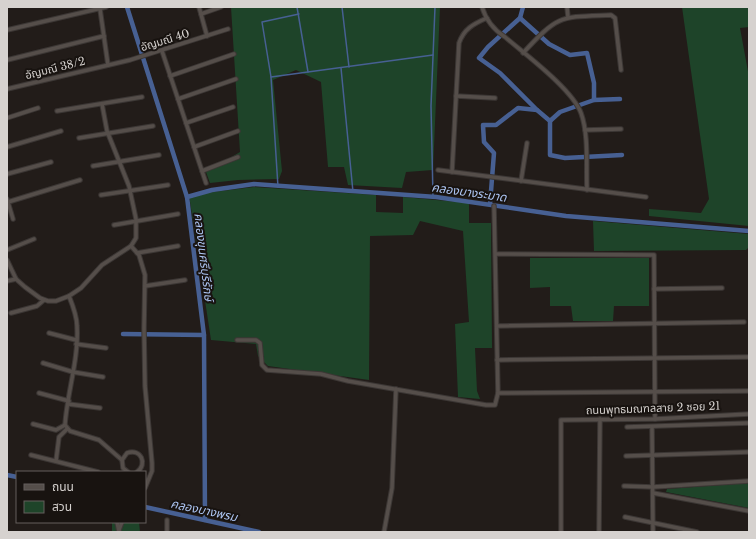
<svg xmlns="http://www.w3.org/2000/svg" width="756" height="539" viewBox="0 0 756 539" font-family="'Libre Baskerville','Noto Sans Thai',serif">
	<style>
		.green { fill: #1e4429 }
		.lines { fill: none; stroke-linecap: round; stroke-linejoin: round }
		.stream { stroke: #476093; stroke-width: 1.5 }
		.canal { stroke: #476093; stroke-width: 4.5 }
		.minor-casing { stroke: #3c3735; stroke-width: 5.5 }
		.minor { stroke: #554e4a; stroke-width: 3.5 }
		.labels { text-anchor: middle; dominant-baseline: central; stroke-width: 4; stroke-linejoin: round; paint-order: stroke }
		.street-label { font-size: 11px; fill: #d6d2cf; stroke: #181310 }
		.water-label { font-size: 12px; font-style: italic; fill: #acc4f1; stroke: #181310 }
	</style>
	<rect width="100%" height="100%" fill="#221c19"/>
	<g class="green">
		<polygon points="231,7 440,7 433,170 406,172 402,188 348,185 344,167 328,167 321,82 296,70 273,80 282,171 279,179 238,180 210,183 206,172 240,152"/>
		<polygon points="682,7 749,7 749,27 740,28 749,77 749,226 649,216 649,209 701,213 709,199"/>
		<polygon points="254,187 376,195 376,212 403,213 403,197 469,203 469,223 491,223 492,348 475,348 477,391 480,399 458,397 455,324 469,322 463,231 420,221 413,235 370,236 369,380 268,366 258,356 256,344 211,340 189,195"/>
		<polygon points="593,221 749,234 749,247 746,250 594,251"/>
		<polygon points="530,258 649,258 649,306 614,306 613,321 573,321 571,306 550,306 550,287 530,288"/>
		<polygon points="749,483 749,508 666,492 667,489"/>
		<polygon points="112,522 139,522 140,532 112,532"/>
	</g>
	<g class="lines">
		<g class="stream">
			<polyline points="297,7 308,72"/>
			<polyline points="342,7 349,67"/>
			<polyline points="341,68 353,192"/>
			<polyline points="271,77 433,55"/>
			<polyline points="278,187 271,77 262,22 299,14"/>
			<polyline points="433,197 431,106 435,7"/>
		</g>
		<g class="canal">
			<polyline points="127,7 187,197 204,335 205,520"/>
			<polyline points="523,7 520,18 488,47 479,58 500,73 537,110"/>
			<polyline points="520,18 549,44 570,55 587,53 594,83 594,100 620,99"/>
			<polyline points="550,121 560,112 594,100"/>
			<polyline points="187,197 212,190 254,184 436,197 566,216 749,231"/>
			<polyline points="490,204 494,153 484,142 483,125 496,125 518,108 537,110 550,121 550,155 565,158 622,155"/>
			<polyline points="123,334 204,335"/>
			<polyline points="7,475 17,477"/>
			<polyline points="145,507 259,532"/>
		</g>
		<defs>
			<g id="minor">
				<polyline points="199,7 207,36"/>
				<path d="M 482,7 C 486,20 494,30 505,37 C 526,55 572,89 581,113 C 589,135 586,166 587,190"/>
				<polyline points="567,7 568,17"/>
				<polyline points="100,9 108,65"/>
				<polyline points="201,14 221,7"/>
				<polyline points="7,30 106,7"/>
				<polyline points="162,51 206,183"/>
				<path d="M 523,53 C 559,14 560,17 611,15 L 615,18 L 621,70"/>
				<polyline points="7,60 104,36"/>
				<polyline points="170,76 234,54"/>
				<polyline points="7,89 130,60 228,29"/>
				<polyline points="456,96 495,98"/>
				<polyline points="178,99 236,79"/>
				<polyline points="57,111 142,97"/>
				<polyline points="7,118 38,108"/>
				<polyline points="186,123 233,107"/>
				<polyline points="585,130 621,129"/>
				<polyline points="79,138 153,126"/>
				<polyline points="7,147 61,131"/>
				<polyline points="194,147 238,131"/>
				<polyline points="93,166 159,155"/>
				<polyline points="438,170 646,197"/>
				<polyline points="202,171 238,157"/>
				<path d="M 452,172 L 459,43 C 464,29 473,24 487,18"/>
				<polyline points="7,174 51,162"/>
				<polyline points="521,181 527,143"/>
				<polyline points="101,195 168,185"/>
				<polyline points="7,199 13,219"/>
				<polyline points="8,202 80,180"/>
				<polyline points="494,206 498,393"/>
				<polyline points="114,225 178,214"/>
				<polyline points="131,246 139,255 145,275 144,328 145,386 152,463 152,471 145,488"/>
				<polyline points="7,250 34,239"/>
				<polyline points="137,253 178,246"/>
				<polyline points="496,254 654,255 655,419"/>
				<polyline points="7,260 16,279 25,287 40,298 48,301 56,301 69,296 81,288 102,265 131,246 136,238 136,219 129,186 107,131 102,104"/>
				<polyline points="7,281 16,279"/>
				<polyline points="145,286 185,280"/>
				<polyline points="654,289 722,288"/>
				<path d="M 69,296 C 73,306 77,316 77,326 C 79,359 67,393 65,425 L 70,431 L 99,440 L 122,460"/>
				<polyline points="11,313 37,306 44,300"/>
				<polyline points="497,326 744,322"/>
				<polyline points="49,333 76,340"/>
				<polyline points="237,340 256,340 260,343 262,365 267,370 321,374 348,381 486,405 495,405 498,393 748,391"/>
				<polyline points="76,344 106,348"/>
				<polyline points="497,360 749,357"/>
				<polyline points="43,363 73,372 103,377"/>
				<polyline points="39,393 69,401"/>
				<polyline points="68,404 100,408"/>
				<polyline points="33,424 56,430 65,425"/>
				<polyline points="627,427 749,423"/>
				<polyline points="652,427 653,532"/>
				<polyline points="31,455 98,472"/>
				<polyline points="626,456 749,452"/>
				<polyline points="56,461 59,437 67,429"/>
				<path d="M 128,472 L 123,468 L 122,460 L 127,453 C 141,448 148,464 137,472"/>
				<polyline points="624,486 653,487 749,481"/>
				<polyline points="653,493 749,511"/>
				<polyline points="625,517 697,532"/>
				<polyline points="167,520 167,532"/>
				<polyline points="117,522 119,532"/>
				<polyline points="119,530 122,522"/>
				<polyline points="384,532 392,488 396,389"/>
				<polyline points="561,532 561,420 655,419 749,414"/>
				<polyline points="599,532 600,419"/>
			</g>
		</defs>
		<use href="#minor" class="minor-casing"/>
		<use href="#minor" class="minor"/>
	</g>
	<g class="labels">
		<g class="street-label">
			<text transform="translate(165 40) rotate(-17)">อัญมณี 40</text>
			<text transform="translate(55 68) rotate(-14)">อัญมณี 38/2</text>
			<text transform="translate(653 408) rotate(-2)">ถนนพุทธมณฑลสาย 2 ซอย 21</text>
		</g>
		<g class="water-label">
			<text transform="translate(469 192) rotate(8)">คลองบางระมาด</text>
			<text transform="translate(204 257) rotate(83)">คลองขุนศรีบุรีรักษ์</text>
			<text transform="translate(204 510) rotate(12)">คลองบางพรม</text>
		</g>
	</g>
	<rect width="756" height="539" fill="none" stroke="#d6d2cf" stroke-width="16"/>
	<rect x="16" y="471" width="130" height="52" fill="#181310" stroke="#645f5c"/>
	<rect x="24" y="484" width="20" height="6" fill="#554e4a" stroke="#645f5c"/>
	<text x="52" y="491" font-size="12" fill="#d6d2cf">ถนน</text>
	<rect x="24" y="501" width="20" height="12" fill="#1e4429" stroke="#645f5c"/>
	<text x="52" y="511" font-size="12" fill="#d6d2cf">สวน</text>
</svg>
